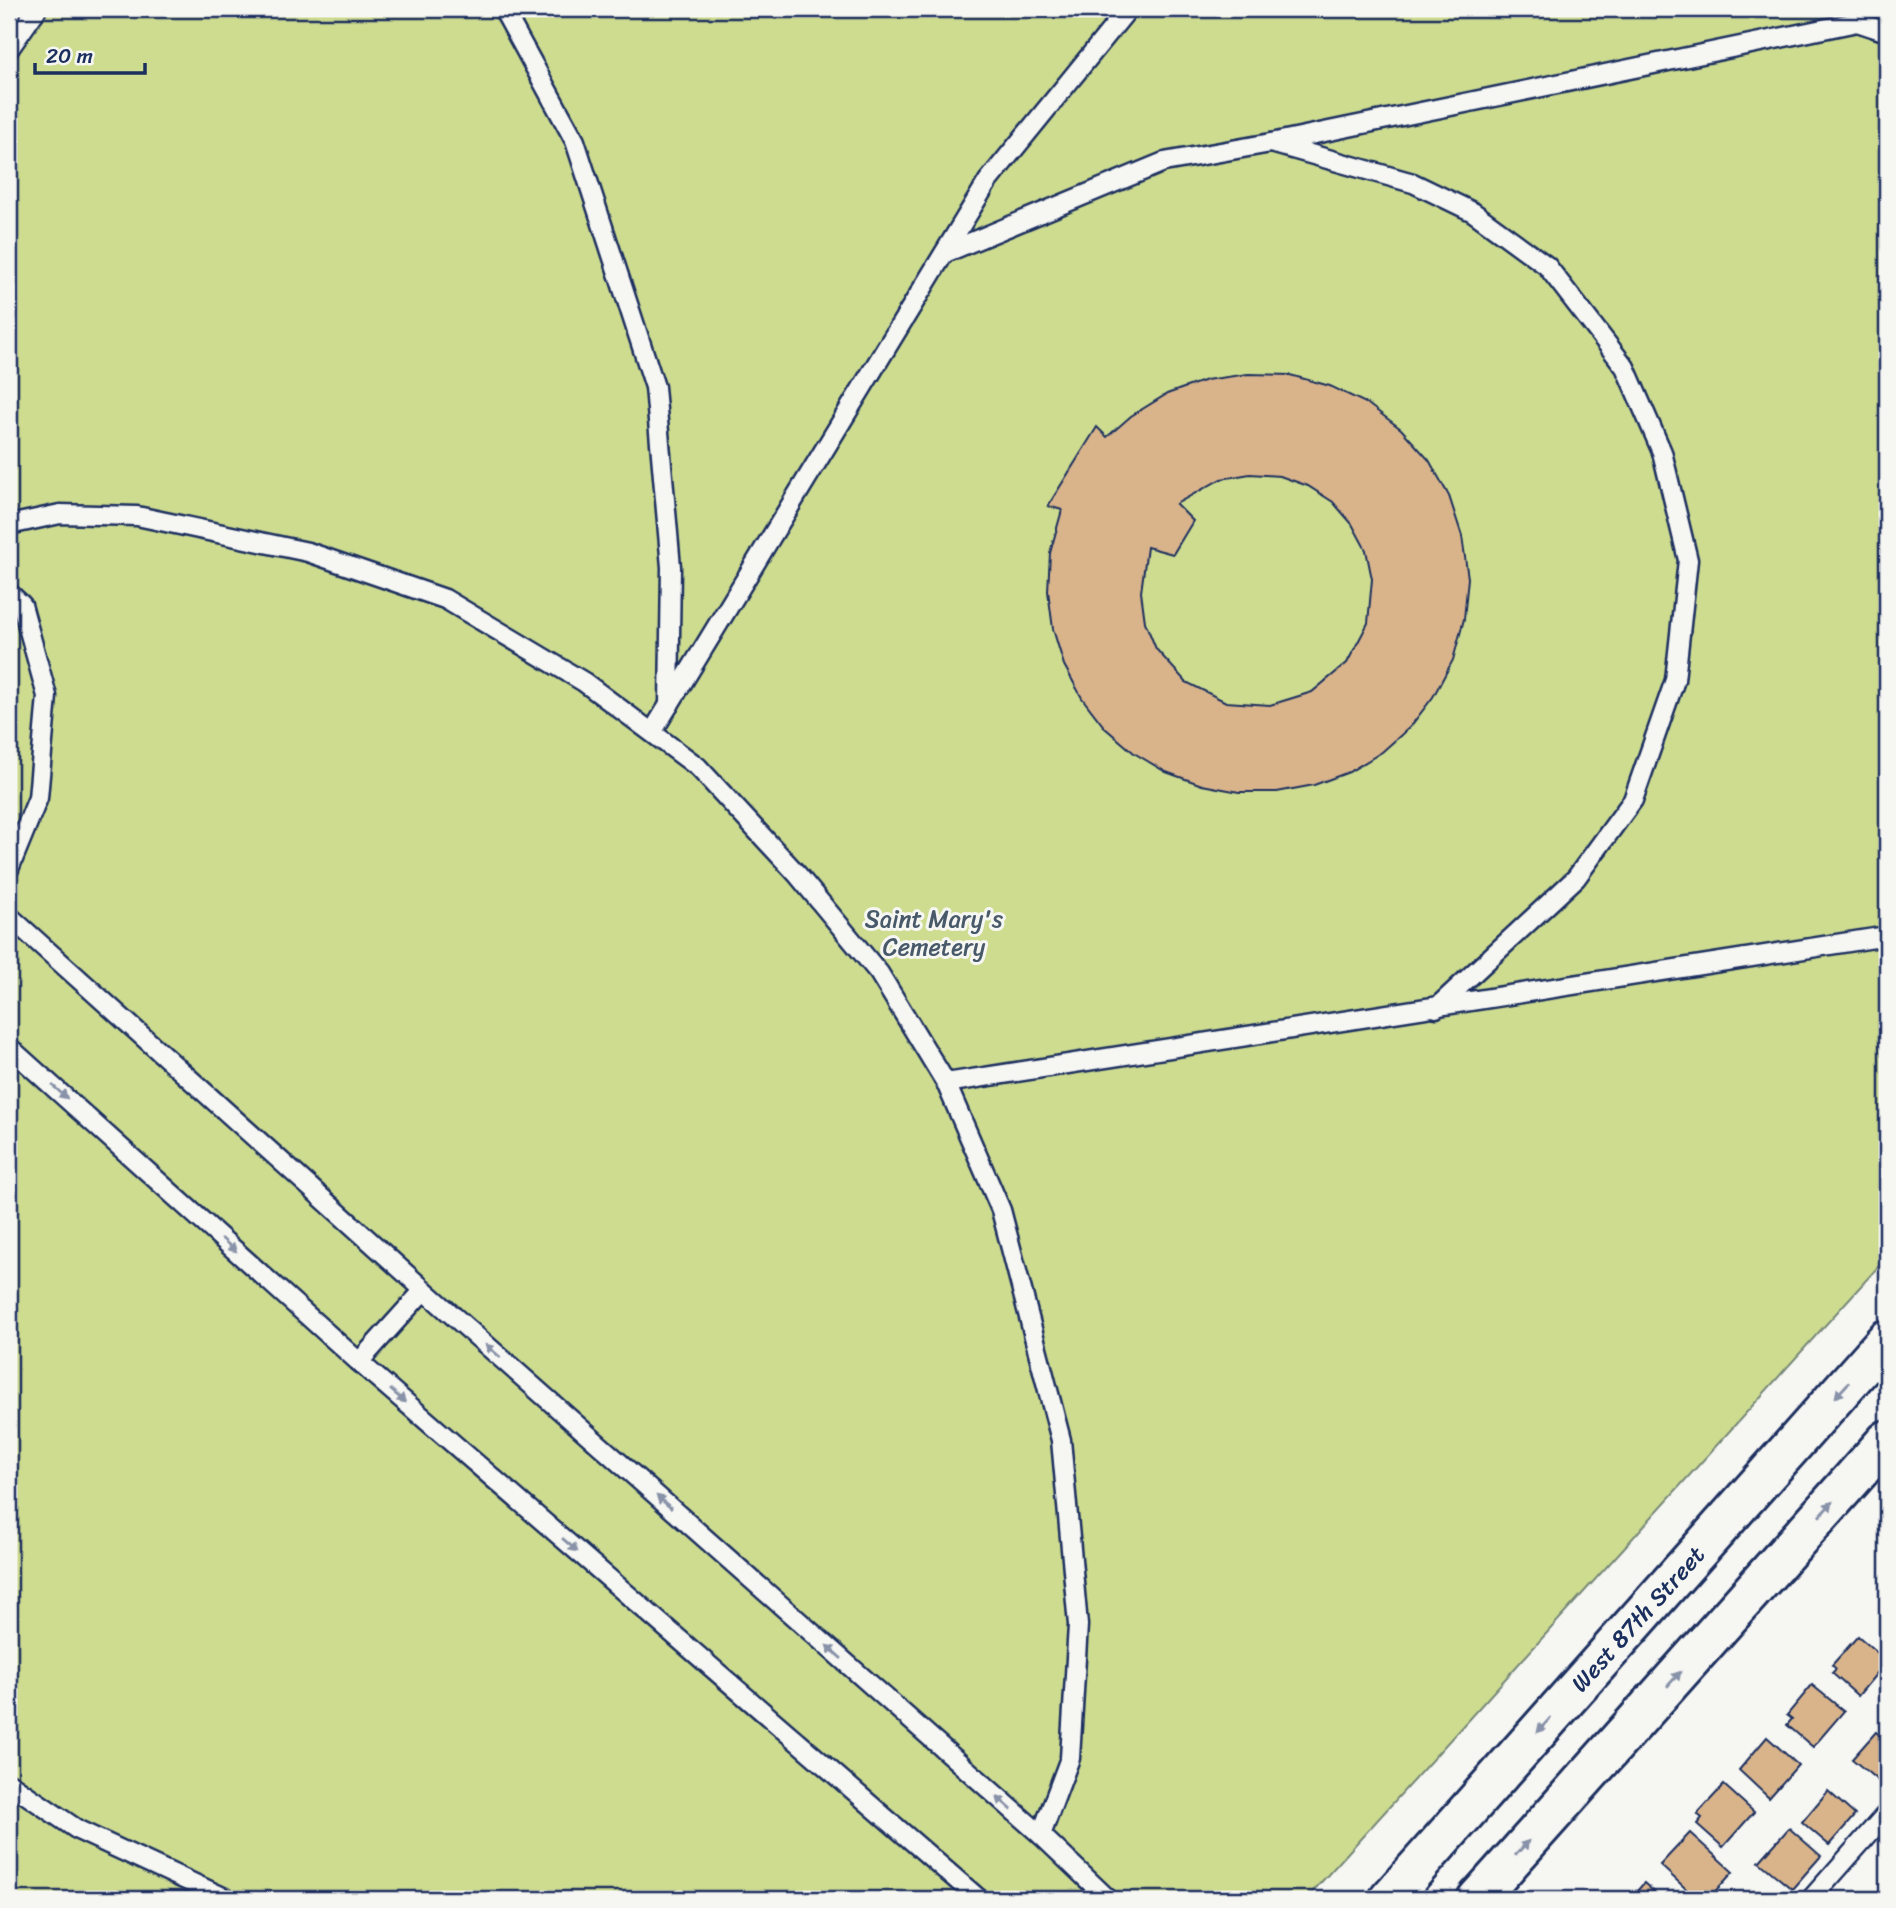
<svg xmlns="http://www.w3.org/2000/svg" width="1896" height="1908" viewBox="0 0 1896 1908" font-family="Sriracha,sans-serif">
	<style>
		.green { fill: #cedc90; stroke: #748677; stroke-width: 2 }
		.building { fill: #d9b48b; stroke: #1b2f5e; stroke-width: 2; fill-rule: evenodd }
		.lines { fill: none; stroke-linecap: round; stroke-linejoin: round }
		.lane-casing { stroke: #1b2f5e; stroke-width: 23 }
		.secondary-casing { stroke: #1b2f5e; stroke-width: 44 }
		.lane { stroke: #f6f6f2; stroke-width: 18 }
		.secondary { stroke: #f6f6f2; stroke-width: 38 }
		.oneway { fill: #8892a8 }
		.labels { text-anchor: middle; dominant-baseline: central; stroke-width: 6; stroke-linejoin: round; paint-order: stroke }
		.park-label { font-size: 24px; fill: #485a6a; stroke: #f6f6f2 }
		.street-label { font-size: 24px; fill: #1b2f5e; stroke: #f6f6f2 }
	</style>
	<rect width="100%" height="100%" fill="#f6f6f2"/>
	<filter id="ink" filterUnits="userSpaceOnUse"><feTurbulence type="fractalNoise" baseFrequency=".0143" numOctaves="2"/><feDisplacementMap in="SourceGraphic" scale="14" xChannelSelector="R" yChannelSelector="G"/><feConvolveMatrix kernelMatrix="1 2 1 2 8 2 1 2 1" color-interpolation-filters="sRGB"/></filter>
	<g filter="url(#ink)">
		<polygon class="green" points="9,9 1887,9 1887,1257 1306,1899 9,1899"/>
		<g class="building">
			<path d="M 1248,374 L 1290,375 L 1330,386 L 1368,404 L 1401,429 L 1429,460 L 1449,496 L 1462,536 L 1468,578 L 1464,619 L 1453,660 L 1433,697 L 1410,727 L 1382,752 L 1349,772 L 1314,785 L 1277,792 L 1239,792 L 1202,785 L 1166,772 L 1134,753 L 1105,728 L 1082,698 L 1064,665 L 1053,629 L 1048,591 L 1050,553 L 1062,510 L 1048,506 L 1097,427 L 1107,437 L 1131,416 L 1167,394 L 1206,380 ZM 1250,474 L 1280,476 L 1308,486 L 1333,502 L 1352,524 L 1366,550 L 1372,579 L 1368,623 L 1347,663 L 1312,692 L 1270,705 L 1226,702 L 1186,682 L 1156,649 L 1145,622 L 1141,592 L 1147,547 L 1173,554 L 1193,521 L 1176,504 L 1221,479 Z"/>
			<polygon points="1858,1636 1887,1661 1858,1696 1832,1673 1836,1669 1832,1665"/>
			<polygon points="1812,1685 1844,1711 1813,1747 1787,1725 1792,1719 1787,1715"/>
			<polygon points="1876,1732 1887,1741 1887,1778 1882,1784 1852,1759"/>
			<polygon points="1767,1737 1798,1765 1769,1798 1739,1770"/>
			<polygon points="1724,1785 1754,1812 1723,1847 1697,1824 1702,1818 1697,1814"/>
			<polygon points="1828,1791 1855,1815 1829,1845 1802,1822"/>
			<polygon points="1789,1828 1821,1856 1792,1889 1759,1862"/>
			<polygon points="1690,1833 1733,1872 1708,1899 1697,1899 1660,1865"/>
			<polygon points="1644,1883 1662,1899 1630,1899"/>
		</g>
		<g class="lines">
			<defs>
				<g id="lane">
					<polyline points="503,9 575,141 655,387 671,567 669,705"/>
					<polyline points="9,49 37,9"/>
					<polyline points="1271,143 1413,183 1473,212 1547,266 1625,367 1662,452 1688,560 1675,680 1633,800 1576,878 1436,1008"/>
					<polyline points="945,253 1164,162 1271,143 1857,22 1887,32"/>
					<polyline points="9,525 60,514 137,516 308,552 445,599 584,682 698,767 797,874 879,973 946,1083 1001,1210 1061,1440 1078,1625 1070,1758 1041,1835"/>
					<polyline points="9,593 22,605 47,696 38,798 9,869"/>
					<polyline points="653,731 988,181 1128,9"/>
					<polyline points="9,916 424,1290 1041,1835 1108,1899"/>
					<polyline points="9,1047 359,1362 979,1899"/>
					<polyline points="946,1083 1887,936"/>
					<polyline points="359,1362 424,1290"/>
					<polyline points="9,1783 78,1830 227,1899"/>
					<polyline points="1811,1899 1887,1813"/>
				</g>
				<g id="secondary">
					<polyline points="1389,1899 1887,1339"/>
					<polyline points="1477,1899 1887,1440"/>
				</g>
			</defs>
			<use href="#lane" class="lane-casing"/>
			<use href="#secondary" class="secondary-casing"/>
			<use href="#lane" class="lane"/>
			<use href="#secondary" class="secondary"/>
		</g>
		<defs><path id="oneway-solid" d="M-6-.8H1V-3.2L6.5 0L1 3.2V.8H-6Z" transform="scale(1.75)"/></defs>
		<g class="oneway">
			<use href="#oneway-solid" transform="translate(60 1092) rotate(42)"/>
			<use href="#oneway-solid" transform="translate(229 1245) rotate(42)"/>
			<use href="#oneway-solid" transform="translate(493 1351) rotate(-139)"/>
			<use href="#oneway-solid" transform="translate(1842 1390) rotate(132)"/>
			<use href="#oneway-solid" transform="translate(398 1396) rotate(41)"/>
			<use href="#oneway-solid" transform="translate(664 1502) rotate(-139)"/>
			<use href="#oneway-solid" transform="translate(1826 1509) rotate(-48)"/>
			<use href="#oneway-solid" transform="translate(570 1545) rotate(41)"/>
			<use href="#oneway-solid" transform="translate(834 1652) rotate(-139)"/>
			<use href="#oneway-solid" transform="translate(1674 1679) rotate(-48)"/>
			<use href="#oneway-solid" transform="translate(1544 1725) rotate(132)"/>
			<use href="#oneway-solid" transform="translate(1004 1803) rotate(-139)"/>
			<use href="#oneway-solid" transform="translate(1522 1848) rotate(-48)"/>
		</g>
	</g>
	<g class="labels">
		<g class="park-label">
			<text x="934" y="919">Saint Mary's<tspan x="934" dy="28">Cemetery</tspan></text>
		</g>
		<g class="street-label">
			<text transform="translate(1638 1619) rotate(-48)">West 87th Street</text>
		</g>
	</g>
	<rect width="1896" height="1908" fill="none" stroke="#f6f6f2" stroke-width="35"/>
	<rect x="18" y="18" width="1861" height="1873" fill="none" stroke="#1b2f5e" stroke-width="2.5" filter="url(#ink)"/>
	<path d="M35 63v10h110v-10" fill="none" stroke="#1b2f5e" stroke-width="3.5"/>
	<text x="46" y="63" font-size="21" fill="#1b2f5e" stroke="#f6f6f2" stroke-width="5" paint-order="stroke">20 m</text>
</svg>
